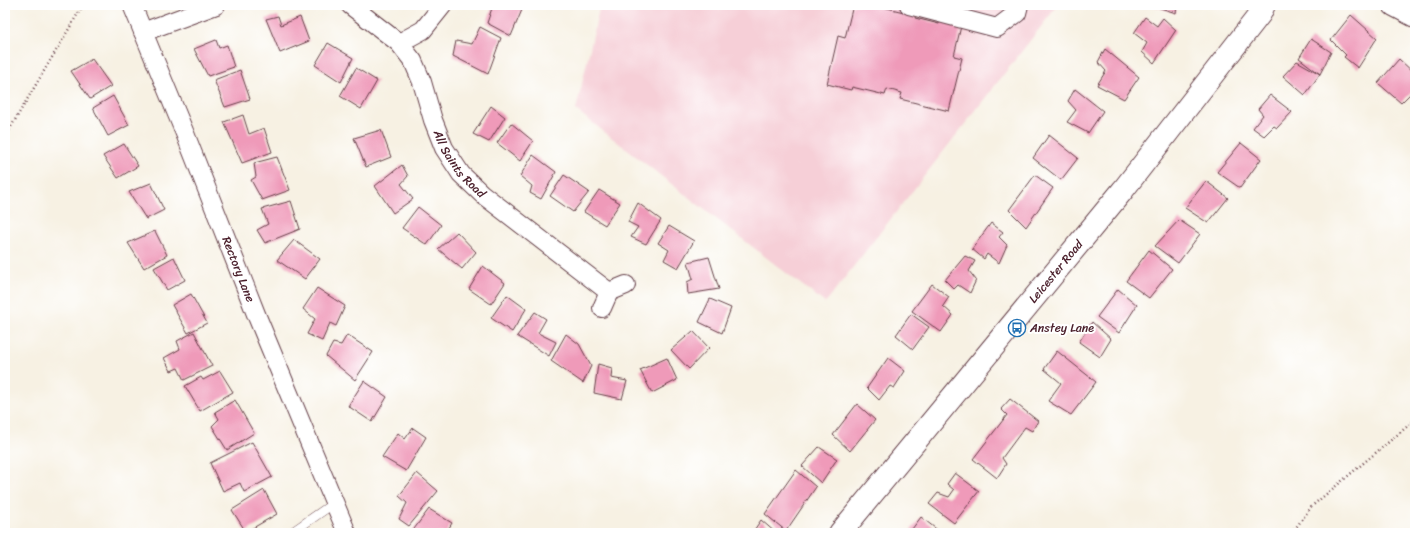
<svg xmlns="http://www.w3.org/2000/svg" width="1420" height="538" viewBox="0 0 1420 538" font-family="Sriracha,sans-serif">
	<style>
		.built { fill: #f6cfd7 }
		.building { fill: #ef9ab9 }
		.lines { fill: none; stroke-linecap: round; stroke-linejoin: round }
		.service-casing { stroke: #643e47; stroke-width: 10 }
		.minor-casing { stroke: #643e47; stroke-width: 20 }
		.tertiary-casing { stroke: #643e47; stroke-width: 24 }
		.path { stroke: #643e47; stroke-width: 2.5; stroke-dasharray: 1 3; stroke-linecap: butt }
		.service { stroke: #fff; stroke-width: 9 }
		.minor { stroke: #fff; stroke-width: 18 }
		.tertiary { stroke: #fff; stroke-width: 22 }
		.labels { text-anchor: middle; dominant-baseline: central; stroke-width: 4; stroke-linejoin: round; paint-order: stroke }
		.street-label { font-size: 12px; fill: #4a1f2b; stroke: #fff }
		.poi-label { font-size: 12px; fill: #4a1f2b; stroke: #fff; text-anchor: start }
	</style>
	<rect width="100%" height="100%" fill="#fff"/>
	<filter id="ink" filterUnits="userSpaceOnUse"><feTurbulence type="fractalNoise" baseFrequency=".025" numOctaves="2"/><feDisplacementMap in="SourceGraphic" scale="8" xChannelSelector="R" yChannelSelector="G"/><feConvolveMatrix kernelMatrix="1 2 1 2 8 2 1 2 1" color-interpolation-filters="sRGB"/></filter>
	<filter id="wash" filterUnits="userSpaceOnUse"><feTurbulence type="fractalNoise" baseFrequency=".012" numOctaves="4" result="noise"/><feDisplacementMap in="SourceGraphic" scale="16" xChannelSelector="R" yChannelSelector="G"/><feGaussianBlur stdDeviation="0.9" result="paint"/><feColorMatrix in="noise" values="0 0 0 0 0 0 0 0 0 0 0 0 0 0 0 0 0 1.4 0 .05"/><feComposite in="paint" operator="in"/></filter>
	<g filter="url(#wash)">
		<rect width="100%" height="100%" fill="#f7f1e3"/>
		<polygon class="built" points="600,5 941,5 951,8 952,5 1058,5 825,303 576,110"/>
		<g id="blocks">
			<g class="building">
				<polygon points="493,5 524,5 511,36 487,23"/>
				<polygon points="853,5 875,5 916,15 915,18 939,24 940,21 961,26 954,56 962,58 949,111 900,99 902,93 887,89 885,95 852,87 851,90 827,84 838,36 845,38"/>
				<polygon points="1151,5 1177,5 1176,13"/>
				<polygon points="1351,15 1377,38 1358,68 1344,57 1346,55 1331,40"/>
				<polygon points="278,16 281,25 300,17 309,41 280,53 266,19"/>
				<polygon points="1145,17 1157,26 1163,18 1176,30 1154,63 1142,52 1147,43 1134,33"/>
				<polygon points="480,27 501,38 488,74 453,56 456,41 472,44"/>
				<polygon points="1311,39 1331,52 1320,74 1299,58"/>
				<polygon points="216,40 219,48 227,45 234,67 208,76 194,49"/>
				<polygon points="328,43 353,58 341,82 315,65"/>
				<polygon points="1105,49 1139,77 1124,99 1097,85 1106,71 1098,62"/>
				<polygon points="92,59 111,86 90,99 71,71"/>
				<polygon points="1399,59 1415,74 1415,97 1411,93 1401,103 1378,83"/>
				<polygon points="1297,61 1320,74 1305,95 1283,76"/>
				<polygon points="356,68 377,81 361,109 340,96"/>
				<polygon points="240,70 250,99 225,107 214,80"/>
				<polygon points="1075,89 1103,111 1088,133 1067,122 1076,110 1068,101"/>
				<polygon points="1270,95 1292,112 1277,128 1274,126 1264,136 1253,128 1263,115 1258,109"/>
				<polygon points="113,96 129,125 108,136 93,108"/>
				<polygon points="491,106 505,117 489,142 473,134"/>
				<polygon points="243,115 249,134 264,128 272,152 242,163 224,122"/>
				<polygon points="511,123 533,141 520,161 497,143"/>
				<polygon points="381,130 391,157 366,167 354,138"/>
				<polygon points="1049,135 1078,158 1061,180 1033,158"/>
				<polygon points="1241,143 1261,159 1240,188 1217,172"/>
				<polygon points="124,144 138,166 118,178 103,156"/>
				<polygon points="533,155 556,172 541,199 530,193 532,186 520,176"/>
				<polygon points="277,157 290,190 262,200 251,180 256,177 254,163"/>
				<polygon points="402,165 408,176 401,184 413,199 393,213 375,186"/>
				<polygon points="564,175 589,192 573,212 550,196"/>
				<polygon points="1035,175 1053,188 1026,227 1009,210"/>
				<polygon points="1206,181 1228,198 1208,223 1185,208"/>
				<polygon points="151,183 164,210 146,219 129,192"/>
				<polygon points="599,190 620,203 605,225 584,212"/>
				<polygon points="291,201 300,229 265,243 257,230 268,224 262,209"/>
				<polygon points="638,203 661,220 646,244 631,237 638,227 628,222"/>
				<polygon points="418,207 441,225 427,245 402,228"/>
				<polygon points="1179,220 1200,234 1178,263 1155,246"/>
				<polygon points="991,223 1003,232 999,237 1007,245 999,263 987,254 984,259 972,249"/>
				<polygon points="669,226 694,241 678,268 664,260 669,250 658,243"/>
				<polygon points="155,231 167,255 144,268 128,243"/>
				<polygon points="457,232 476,252 462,269 438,249"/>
				<polygon points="294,240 320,259 305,279 277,260"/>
				<polygon points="1149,250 1172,269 1149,298 1126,281"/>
				<polygon points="965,256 975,261 969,271 976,280 970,293 958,285 954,289 945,280"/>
				<polygon points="174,257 185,280 167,290 154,268"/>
				<polygon points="709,257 719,289 688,294 687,282 693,279 688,262"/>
				<polygon points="483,266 505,283 491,304 469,289"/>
				<polygon points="932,284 949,297 943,306 953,315 941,332 912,311"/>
				<polygon points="317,288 345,306 336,326 330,323 322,341 307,334 315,319 303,309"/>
				<polygon points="1118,289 1137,305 1119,333 1097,317"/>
				<polygon points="191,294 207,323 188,333 172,305"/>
				<polygon points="507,295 526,309 512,332 491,318"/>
				<polygon points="710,299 731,308 722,333 699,322"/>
				<polygon points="535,312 546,319 538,333 556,342 549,356 517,336"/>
				<polygon points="911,314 929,327 913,349 896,335"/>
				<polygon points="1092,322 1111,339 1100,357 1079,342"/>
				<polygon points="693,331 709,348 689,369 671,350"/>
				<polygon points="194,332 212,366 184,380 178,368 171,371 164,358 180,349 177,341"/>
				<polygon points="566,334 579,344 591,366 583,383 551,361"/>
				<polygon points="347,335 373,352 355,380 326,356 333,343 341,345"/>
				<polygon points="1057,351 1096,382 1071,415 1048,401 1061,383 1044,369"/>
				<polygon points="667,358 677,380 652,393 640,370"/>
				<polygon points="888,358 905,371 894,388 890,386 879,400 867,388"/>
				<polygon points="598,364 612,368 611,378 627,381 622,399 594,393"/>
				<polygon points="220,371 233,392 200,411 185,386 201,377 203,380"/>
				<polygon points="364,381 387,397 372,422 348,406"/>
				<polygon points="1010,399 1038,421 1032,431 1025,427 1002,458 1006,464 997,478 973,459 1007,415 1001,409"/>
				<polygon points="235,400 254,433 227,450 212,426 219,419 215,412"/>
				<polygon points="857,404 875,420 850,451 833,435"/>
				<polygon points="413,428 426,437 406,471 382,457 398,433 405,439"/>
				<polygon points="252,442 272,477 244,492 240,483 223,491 210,463"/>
				<polygon points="819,447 837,459 821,483 802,466"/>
				<polygon points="796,470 816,487 786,531 765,514"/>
				<polygon points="417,473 438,491 409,526 399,519 407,503 399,496"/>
				<polygon points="955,473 979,491 954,523 929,504 938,493 949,497 954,490 947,484"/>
				<polygon points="264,490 277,514 246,532 232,510"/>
				<polygon points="429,509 452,523 446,533 411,533"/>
				<polygon points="921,517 940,532 939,533 909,533"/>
				<polygon points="761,520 776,533 752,533"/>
			</g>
		</g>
	</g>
	<g filter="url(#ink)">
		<use href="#blocks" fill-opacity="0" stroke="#643e47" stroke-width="1"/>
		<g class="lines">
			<defs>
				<polyline id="service" points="291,533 334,503"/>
				<g id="minor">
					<path id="s1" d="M 132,5 L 186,136 L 256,314 L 347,533"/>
					<path id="s2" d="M 350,5 L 399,43 L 413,61 L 422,82 L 433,120 L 444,148 L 461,174 L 482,194 L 609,292"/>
					<polyline points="909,5 997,28 1017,13 1019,5"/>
					<polyline points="143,32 216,5"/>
					<polyline points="399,43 423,30 443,5"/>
					<polyline points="602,308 609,292 626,285"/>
				</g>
				<g id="tertiary">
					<polyline points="1394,5 1415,16"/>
					<path id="s3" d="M 840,533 L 1123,190 L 1260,14 L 1264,5"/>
				</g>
			</defs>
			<use href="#service" class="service-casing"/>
			<use href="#minor" class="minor-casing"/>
			<use href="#tertiary" class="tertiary-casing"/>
			<g class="path">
				<polyline points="5,137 83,5"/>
				<polyline points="1292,533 1312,506 1415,420"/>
			</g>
			<use href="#service" class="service"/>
			<use href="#minor" class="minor"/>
			<use href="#tertiary" class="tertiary"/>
		</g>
	</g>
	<defs>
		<symbol id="bus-ring" viewBox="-11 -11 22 22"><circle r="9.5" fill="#fff" stroke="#1f6fb2" stroke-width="1.5"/><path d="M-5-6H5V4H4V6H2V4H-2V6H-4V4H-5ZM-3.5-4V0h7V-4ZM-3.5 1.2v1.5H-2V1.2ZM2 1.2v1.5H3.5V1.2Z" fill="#1f6fb2"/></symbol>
	</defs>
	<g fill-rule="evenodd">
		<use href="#bus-ring" x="1007" y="318" width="20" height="20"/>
	</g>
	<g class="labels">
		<g class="street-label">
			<text stroke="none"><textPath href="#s2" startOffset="199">All Saints Road</textPath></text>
			<text stroke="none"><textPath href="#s1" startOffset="285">Rectory Lane</textPath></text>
			<text stroke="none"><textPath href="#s3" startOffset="339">Leicester Road</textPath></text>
		</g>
		<g class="poi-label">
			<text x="1030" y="328">Anstey Lane</text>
		</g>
	</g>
	<rect width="1420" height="538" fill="none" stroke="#fff" stroke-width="20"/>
</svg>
